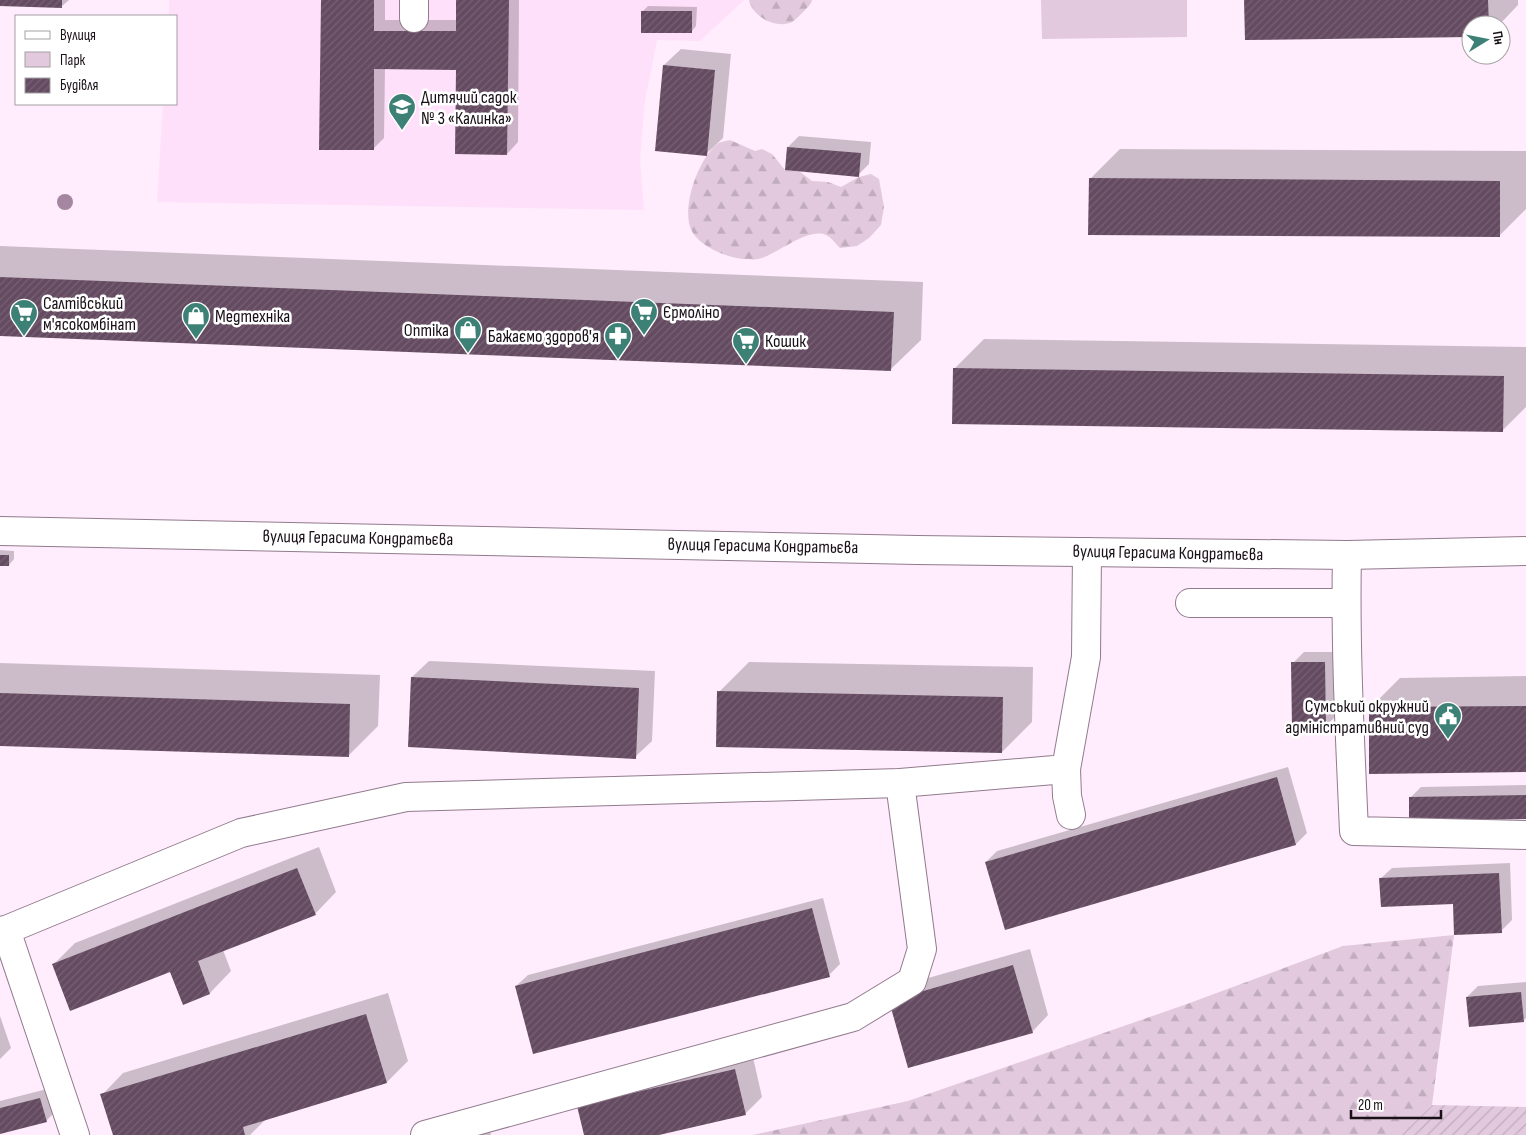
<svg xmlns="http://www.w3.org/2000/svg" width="1526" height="1135" viewBox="0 0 1526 1135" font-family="'Sofia Sans Condensed',sans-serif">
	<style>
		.built { fill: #ffe0fa }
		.forest { fill: url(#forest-firs) }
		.park { fill: #e2c9de }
		.garden { fill: url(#garden-furrows) }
		.shadow { fill: #0003 }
		.building { fill: url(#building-hatch) }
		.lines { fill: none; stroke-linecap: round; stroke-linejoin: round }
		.minor-casing { stroke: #917b8d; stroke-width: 30 }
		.major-casing { stroke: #917b8d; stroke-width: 30 }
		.minor { stroke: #fff; stroke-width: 28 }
		.major { stroke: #fff; stroke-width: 28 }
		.tree { fill: #a486a0 }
		.labels { text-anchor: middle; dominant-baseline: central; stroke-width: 5; stroke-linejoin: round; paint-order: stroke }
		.poi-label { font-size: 18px; fill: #191118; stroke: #fff; text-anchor: start }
		.street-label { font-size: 18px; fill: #191118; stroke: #fff }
	</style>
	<defs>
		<pattern id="forest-firs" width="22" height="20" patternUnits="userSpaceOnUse" patternTransform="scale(1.25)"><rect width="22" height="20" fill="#e2c9de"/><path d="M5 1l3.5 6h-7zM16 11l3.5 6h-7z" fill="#c1acbe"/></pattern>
		<pattern id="garden-furrows" width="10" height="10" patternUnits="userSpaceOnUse" patternTransform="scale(1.25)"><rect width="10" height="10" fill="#e2c9de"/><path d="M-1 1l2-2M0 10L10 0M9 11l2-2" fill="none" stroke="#c1acbe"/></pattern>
		<pattern id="building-hatch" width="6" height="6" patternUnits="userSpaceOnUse" patternTransform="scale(1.25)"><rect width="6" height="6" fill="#654b61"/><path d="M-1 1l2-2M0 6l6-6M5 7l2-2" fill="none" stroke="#766173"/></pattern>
	</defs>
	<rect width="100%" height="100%" fill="#ffecfc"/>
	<polygon class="built" points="169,0 744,0 700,41 657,40 645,100 640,159 644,210 157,202 163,104 176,104 176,16 169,16"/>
	<g class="forest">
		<path d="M 749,0 L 812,0 C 811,5 808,6 805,10 C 801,14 795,21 790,23 C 774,28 752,16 749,0 Z"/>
		<path d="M 730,140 L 755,151 L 762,149 L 772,154 L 785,170 L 799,171 L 812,181 L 828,182 L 841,187 L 859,177 L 871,174 L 879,179 L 884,207 L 881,225 L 869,238 L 857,246 L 840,248 C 836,244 831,237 826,235 C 807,227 777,255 758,259 C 754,260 747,259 743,259 C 726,257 703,248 693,233 C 679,212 698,160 716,145 C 719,142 726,141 730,140 Z"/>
		<polygon points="1454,935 1432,1105 1401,1135 753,1135 908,1101 1187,1004 1343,946"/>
	</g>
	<polygon class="park" points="1041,0 1187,0 1187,37 1042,39"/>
	<polygon class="garden" points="1432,1105 1526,1107 1526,1135 1401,1135"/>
	<g class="shadow">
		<polygon points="0,0 69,0 61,7 0,5"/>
		<polygon points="322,0 385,0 385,20 457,20 458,0 519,0 518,142 507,154 457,68 385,68 384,138 373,149"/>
		<polygon points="1245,0 1518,0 1518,5 1499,25 1471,25 1471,36"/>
		<polygon points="648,6 697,7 696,26 691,32 642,12"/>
		<polygon points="681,49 731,54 723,138 706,154 664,65"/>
		<polygon points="799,136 871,142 869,164 858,175 788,147"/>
		<polygon points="1120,149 1526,151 1526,209 1499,236 1090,179"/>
		<polygon points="0,246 923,282 921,340 891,369 0,335"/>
		<polygon points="984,339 1526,347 1526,407 1502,431 954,369"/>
		<polygon points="0,550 14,551 14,559 9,565 0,565"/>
		<polygon points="1304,652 1336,652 1336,716 1325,727 1293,663"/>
		<polygon points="429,661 655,671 652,741 635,757 412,677"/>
		<polygon points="749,662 1033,667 1032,722 1002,752 719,692"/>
		<polygon points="0,663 380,675 378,726 348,756 0,745"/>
		<polygon points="1526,676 1526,771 1370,708 1400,678"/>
		<polygon points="1288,767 1307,833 1296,844 986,862 997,851"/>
		<polygon points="1526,785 1526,818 1410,798 1421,787"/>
		<polygon points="319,847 336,892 315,914 223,950 231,971 210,993 184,1003 171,970 53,965 75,943"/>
		<polygon points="1510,863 1512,920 1501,931 1454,903 1380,879 1392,868"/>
		<polygon points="823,898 840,964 829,975 516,986 528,975"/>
		<polygon points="1030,949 1048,1015 1032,1032 909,1067 907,984"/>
		<polygon points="1526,982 1526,1018 1523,1021 1467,997 1478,986"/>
		<polygon points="388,993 408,1061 387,1082 266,1119 250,1135 114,1135 102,1095 123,1073"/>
		<polygon points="0,1016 11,1048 0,1059"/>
		<polygon points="752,1053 762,1097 745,1114 654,1135 585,1135 579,1106"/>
		<polygon points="51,1088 57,1110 46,1121 0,1133 0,1101"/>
		<polygon points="489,1126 491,1135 459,1135"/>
	</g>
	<g class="building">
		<polygon points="0,0 62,0 62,8 0,6"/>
		<polygon points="321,0 374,0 374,31 456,31 456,0 509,0 507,155 455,154 456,70 374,69 374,150 319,150"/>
		<polygon points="1244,0 1488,0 1489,25 1471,25 1471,37 1245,40"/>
		<rect x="641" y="11" width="51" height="22"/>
		<polygon points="663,65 715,70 707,156 655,151"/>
		<polygon points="787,147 861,153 859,177 785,170"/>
		<polygon points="1089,178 1500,181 1500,237 1088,235"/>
		<polygon points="0,277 894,312 891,371 0,336"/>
		<polygon points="953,368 1504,376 1503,432 952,424"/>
		<rect x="0" y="555" width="9" height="11"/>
		<polygon points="1291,662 1325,662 1326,728 1292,728"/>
		<polygon points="411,677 639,688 636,759 408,747"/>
		<polygon points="717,691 1003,697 1002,753 716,747"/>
		<polygon points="0,693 350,704 349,757 0,746"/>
		<polygon points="1526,706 1526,772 1369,774 1369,707"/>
		<polygon points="1277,777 1296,845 1005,930 985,862"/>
		<polygon points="1526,795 1526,819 1409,821 1409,797"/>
		<polygon points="297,868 316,915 198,961 210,994 183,1005 170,972 70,1011 52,964"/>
		<polygon points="1499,873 1502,933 1454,935 1453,904 1381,907 1379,878"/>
		<polygon points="812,908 830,977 533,1054 515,986"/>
		<polygon points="1013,965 1033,1033 908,1068 889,1001"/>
		<polygon points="1521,992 1524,1022 1469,1027 1466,997"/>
		<polygon points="366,1014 387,1083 243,1127 245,1135 113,1135 100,1094"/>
		<polygon points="735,1069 746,1115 659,1135 584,1135 577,1106"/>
		<polygon points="40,1098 47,1122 0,1134 0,1108"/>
	</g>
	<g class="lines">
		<defs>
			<g id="minor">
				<polyline points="414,18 414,0"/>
				<path d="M 1347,555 C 1345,647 1350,739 1354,831 L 1526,835"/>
				<polyline points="1190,603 1346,603"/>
				<polyline points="1066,769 1067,796 1071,815"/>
				<polyline points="6,930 75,1135"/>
				<polyline points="0,931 6,930 241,833 406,797 900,783 1066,769 1086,657 1087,552"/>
				<polyline points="425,1135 853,1017 912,981 922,949 900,783"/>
			</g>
			<polyline id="major" points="0,531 917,550 1347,555 1526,551"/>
		</defs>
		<use href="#minor" class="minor-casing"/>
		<use href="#major" class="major-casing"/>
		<use href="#minor" class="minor"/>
		<use href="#major" class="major"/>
	</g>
	<circle class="tree" cx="65" cy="202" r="8"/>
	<defs>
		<symbol id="school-pin" viewBox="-11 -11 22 30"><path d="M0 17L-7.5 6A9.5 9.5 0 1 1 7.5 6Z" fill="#3d8176" stroke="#fff"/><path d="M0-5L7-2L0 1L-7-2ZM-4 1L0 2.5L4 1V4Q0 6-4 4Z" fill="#fff"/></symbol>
		<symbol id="supermarket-pin" viewBox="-11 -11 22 30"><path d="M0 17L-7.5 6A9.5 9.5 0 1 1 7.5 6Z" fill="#3d8176" stroke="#fff"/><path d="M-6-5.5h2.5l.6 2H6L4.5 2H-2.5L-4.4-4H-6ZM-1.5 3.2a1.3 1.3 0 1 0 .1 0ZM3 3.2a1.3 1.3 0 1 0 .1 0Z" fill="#fff"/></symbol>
		<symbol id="shop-pin" viewBox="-11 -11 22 30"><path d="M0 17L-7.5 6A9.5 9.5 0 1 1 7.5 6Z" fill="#3d8176" stroke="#fff"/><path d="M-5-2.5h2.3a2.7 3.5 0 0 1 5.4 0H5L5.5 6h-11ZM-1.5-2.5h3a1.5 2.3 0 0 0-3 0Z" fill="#fff"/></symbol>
		<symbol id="pharmacy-pin" viewBox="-11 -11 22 30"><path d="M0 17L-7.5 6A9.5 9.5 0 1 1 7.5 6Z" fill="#3d8176" stroke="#fff"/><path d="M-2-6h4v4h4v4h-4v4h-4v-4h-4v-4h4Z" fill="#fff"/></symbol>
		<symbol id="civic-pin" viewBox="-11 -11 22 30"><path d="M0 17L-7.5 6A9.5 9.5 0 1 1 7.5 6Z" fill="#3d8176" stroke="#fff"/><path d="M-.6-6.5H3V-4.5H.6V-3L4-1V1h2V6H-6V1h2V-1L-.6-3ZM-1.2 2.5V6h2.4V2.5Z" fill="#fff"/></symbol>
	</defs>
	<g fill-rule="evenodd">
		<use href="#school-pin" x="386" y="91" width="32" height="43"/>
		<use href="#supermarket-pin" x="628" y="296" width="32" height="43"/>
		<use href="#supermarket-pin" x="8" y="297" width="32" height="43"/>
		<use href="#shop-pin" x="180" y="300" width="32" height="43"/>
		<use href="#shop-pin" x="452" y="314" width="32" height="43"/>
		<use href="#pharmacy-pin" x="602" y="320" width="32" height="43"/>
		<use href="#supermarket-pin" x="730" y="325" width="32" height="43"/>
		<use href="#civic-pin" x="1432" y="700" width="32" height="43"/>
	</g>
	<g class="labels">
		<g class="poi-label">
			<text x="421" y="97">Дитячий садок<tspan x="421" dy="21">№ 3 «Калинка»</tspan></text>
			<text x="43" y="303">Салтівський<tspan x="43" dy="21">м'ясокомбінат</tspan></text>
			<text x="663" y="312">Єрмоліно</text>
			<text x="215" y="316">Медтехніка</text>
			<text x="449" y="330" text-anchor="end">Оптіка</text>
			<text x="599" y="336" text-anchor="end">Бажаємо здоров'я</text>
			<text x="765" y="341">Кошик</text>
			<text x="1429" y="706" text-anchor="end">Сумський окружний<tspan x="1429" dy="21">адміністративний суд</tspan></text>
		</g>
		<g class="street-label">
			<text transform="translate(358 538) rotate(1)">вулиця Герасима Кондратьєва</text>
			<text transform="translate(763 546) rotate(1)">вулиця Герасима Кондратьєва</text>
			<text transform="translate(1168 553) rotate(1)">вулиця Герасима Кондратьєва</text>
		</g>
	</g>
	<rect x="15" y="15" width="162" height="90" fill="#ffffff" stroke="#a3a0a3"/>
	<rect x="25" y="31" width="25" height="8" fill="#ffffff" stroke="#a3a0a3"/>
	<text x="60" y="40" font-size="15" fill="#191118">Вулиця</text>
	<rect x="25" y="52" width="25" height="15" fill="#e2c9de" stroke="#a3a0a3"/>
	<text x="60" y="65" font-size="15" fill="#191118">Парк</text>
	<rect x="25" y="78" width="25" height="15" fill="url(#building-hatch)" stroke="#a3a0a3"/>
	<text x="60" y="90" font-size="15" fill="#191118">Будівля</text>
	<g transform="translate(1486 40) rotate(80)"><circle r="24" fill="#ffffff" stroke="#a3a0a3"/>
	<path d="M0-4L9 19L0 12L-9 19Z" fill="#3d8176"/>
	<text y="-8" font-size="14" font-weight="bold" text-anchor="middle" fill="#191118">Пн</text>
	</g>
	<path d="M1351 1110v8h90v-8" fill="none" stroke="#191118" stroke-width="2.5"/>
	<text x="1358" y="1110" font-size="15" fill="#191118" stroke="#ffffff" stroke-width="4" paint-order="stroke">20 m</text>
</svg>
